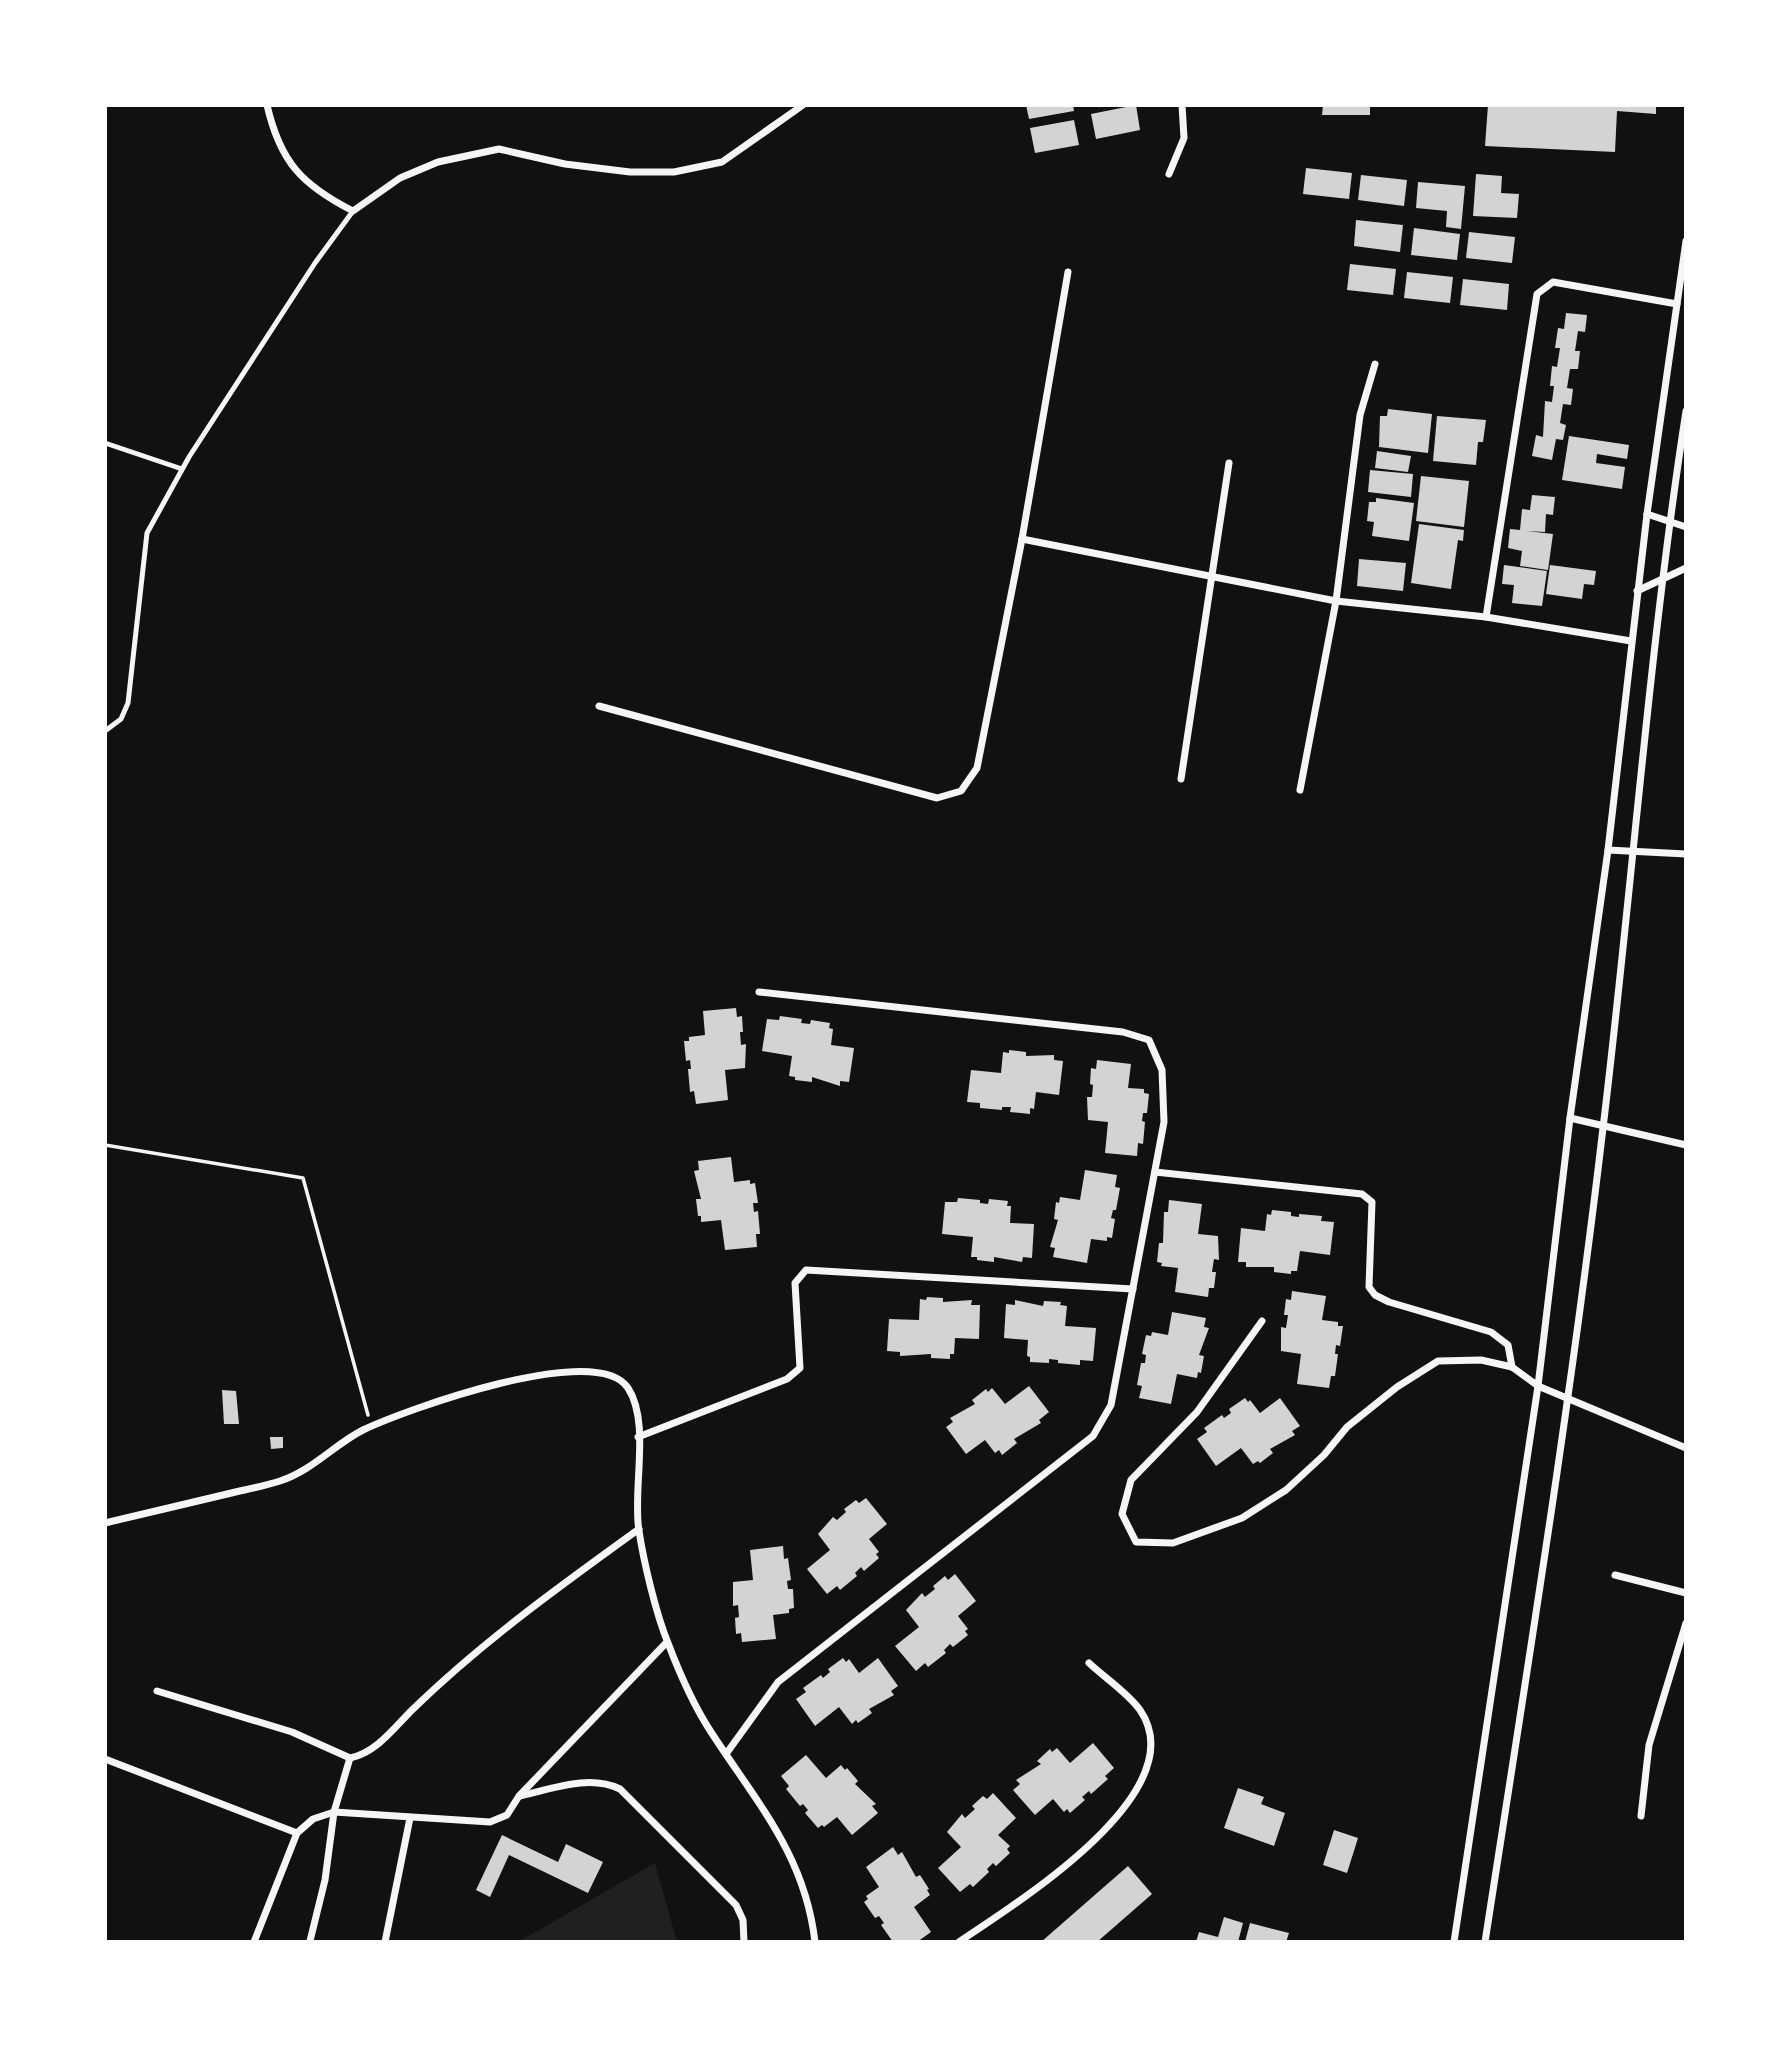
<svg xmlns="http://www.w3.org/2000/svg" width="1791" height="2047" viewBox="0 0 1791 2047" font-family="Commissioner,sans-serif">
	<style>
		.green { fill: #202020 }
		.building { fill: #d3d3d3 }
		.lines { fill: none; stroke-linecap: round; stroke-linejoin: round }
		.path { stroke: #f5f5f5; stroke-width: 3.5 }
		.service { stroke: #f5f5f5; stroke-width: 5 }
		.minor { stroke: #f5f5f5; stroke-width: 7 }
	</style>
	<rect width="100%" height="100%" fill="#111"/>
	<polygon class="green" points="655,1863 677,1942 518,1942"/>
	<g class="building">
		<polygon points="1026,105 1073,105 1074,111 1029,119"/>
		<polygon points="1136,105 1140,130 1096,139 1091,114"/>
		<polygon points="1323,105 1370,105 1370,115 1322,115"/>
		<polygon points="1488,105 1656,105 1656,114 1617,111 1615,152 1485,146"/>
		<polygon points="1074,120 1079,145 1035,153 1030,128"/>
		<polygon points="1306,168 1352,173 1349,199 1303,194"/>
		<polygon points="1476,174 1502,176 1501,193 1519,194 1517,218 1473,216"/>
		<polygon points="1361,175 1407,180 1404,206 1358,200"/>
		<polygon points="1418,182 1465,186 1461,229 1446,227 1447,211 1416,208"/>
		<polygon points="1356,220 1403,225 1400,252 1354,246"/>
		<polygon points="1414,228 1460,234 1457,260 1411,255"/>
		<polygon points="1469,232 1515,237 1512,263 1466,258"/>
		<polygon points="1350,264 1396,269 1393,295 1347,290"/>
		<polygon points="1407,272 1453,277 1450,303 1404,298"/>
		<polygon points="1463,279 1509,284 1507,310 1460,305"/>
		<polygon points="1566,313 1587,315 1585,332 1578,331 1575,351 1580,351 1578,369 1570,369 1567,388 1573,389 1571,405 1563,404 1560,423 1566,425 1563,440 1556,439 1552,460 1532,456 1536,435 1543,437 1545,401 1552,402 1554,386 1550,386 1552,366 1557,367 1560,348 1555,348 1558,328 1564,329"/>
		<polygon points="1388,409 1432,414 1428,453 1379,447 1380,416 1387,416"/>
		<polygon points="1437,416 1486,420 1483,442 1478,442 1476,465 1433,461"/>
		<polygon points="1569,436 1629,445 1627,459 1597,454 1596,463 1625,467 1622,489 1562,480"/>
		<polygon points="1377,451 1411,456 1408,472 1375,468"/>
		<polygon points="1370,470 1413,474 1411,497 1368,492"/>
		<polygon points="1421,476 1469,481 1464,527 1416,521"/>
		<polygon points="1532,495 1555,497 1553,515 1546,514 1545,532 1527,531 1553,534 1548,570 1520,566 1522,551 1508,548 1510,529 1520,530 1522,509 1530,510"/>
		<polygon points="1376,498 1414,503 1409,541 1372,536 1374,522 1367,521 1369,502 1376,502"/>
		<polygon points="1419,524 1464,530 1463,541 1458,540 1451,589 1411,583"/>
		<polygon points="1359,559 1406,563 1403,591 1357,586"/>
		<polygon points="1504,565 1547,571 1542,606 1512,603 1514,585 1502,584"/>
		<polygon points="1550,565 1596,571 1594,585 1584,584 1582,599 1546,594"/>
		<polygon points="736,1008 737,1017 742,1016 743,1032 740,1032 741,1045 746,1044 745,1068 725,1070 728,1100 696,1104 694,1091 690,1092 688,1069 691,1069 690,1060 686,1061 684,1041 689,1041 689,1037 705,1035 703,1011"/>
		<polygon points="780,1016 802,1019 801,1023 810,1024 811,1020 830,1023 829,1028 833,1029 831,1045 854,1048 849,1082 840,1081 840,1086 812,1077 812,1082 795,1080 795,1077 789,1076 792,1056 762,1051 767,1019 779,1020"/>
		<polygon points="1009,1050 1026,1052 1026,1056 1054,1055 1054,1060 1063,1061 1059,1095 1036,1092 1034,1109 1030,1108 1030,1114 1010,1112 1011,1107 1002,1107 1002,1110 980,1108 980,1103 967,1102 971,1070 1001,1073 1003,1052 1009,1053"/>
		<polygon points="1097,1060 1131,1064 1128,1088 1144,1089 1144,1093 1149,1094 1147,1113 1143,1113 1142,1121 1145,1122 1143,1144 1138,1143 1137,1156 1105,1153 1108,1122 1088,1120 1087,1097 1092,1097 1093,1085 1090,1084 1091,1068 1096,1069"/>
		<polygon points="731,1157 734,1182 750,1180 750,1184 755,1183 758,1203 753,1203 754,1212 758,1211 760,1234 756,1234 757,1247 725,1250 721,1220 701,1222 701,1216 698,1216 696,1199 701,1199 694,1171 699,1170 698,1161"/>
		<polygon points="1085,1170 1117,1175 1115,1187 1120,1188 1116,1210 1113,1210 1111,1218 1115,1219 1112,1238 1107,1237 1107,1241 1091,1239 1087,1263 1053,1257 1055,1248 1050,1247 1058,1220 1054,1219 1056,1202 1059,1203 1060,1197 1080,1200"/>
		<polygon points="958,1198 980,1200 980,1203 988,1204 989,1199 1008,1201 1007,1206 1011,1206 1010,1223 1034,1224 1032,1258 1023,1257 1022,1262 994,1257 994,1262 977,1260 977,1257 971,1257 973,1237 942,1234 945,1202 957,1202"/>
		<polygon points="1169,1200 1202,1204 1198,1234 1218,1236 1219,1260 1214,1259 1212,1272 1216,1272 1214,1288 1209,1288 1208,1297 1175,1292 1178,1268 1161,1266 1162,1263 1157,1262 1159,1243 1163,1243 1164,1212 1168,1212"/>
		<polygon points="1272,1210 1291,1212 1291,1216 1299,1217 1299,1214 1322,1216 1321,1221 1334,1222 1330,1255 1300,1251 1297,1271 1291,1271 1291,1274 1274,1272 1274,1267 1246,1267 1246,1262 1238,1262 1241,1228 1265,1231 1267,1214 1271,1215"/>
		<polygon points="1292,1291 1326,1296 1322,1320 1338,1322 1338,1326 1343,1326 1340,1346 1336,1345 1335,1354 1338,1354 1335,1376 1331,1376 1329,1388 1297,1384 1301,1354 1281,1351 1281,1327 1286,1328 1288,1315 1284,1315 1286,1299 1291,1300"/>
		<polygon points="927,1297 943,1298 943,1302 972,1300 971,1305 980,1305 979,1339 955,1338 954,1354 950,1354 950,1359 931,1358 931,1354 900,1356 900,1352 887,1351 889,1319 919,1320 920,1299 926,1300"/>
		<polygon points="1015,1300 1043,1306 1044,1301 1061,1302 1060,1305 1067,1306 1065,1326 1096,1328 1093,1361 1080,1360 1080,1365 1058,1363 1058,1360 1049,1359 1049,1363 1030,1362 1030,1357 1027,1356 1028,1340 1004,1338 1006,1304 1015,1305"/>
		<polygon points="1172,1312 1206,1318 1204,1327 1209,1328 1199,1355 1204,1356 1201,1373 1198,1372 1197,1378 1177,1374 1171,1404 1139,1398 1142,1386 1137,1385 1141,1363 1145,1363 1146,1355 1142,1354 1146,1335 1151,1336 1152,1332 1168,1335"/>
		<polygon points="1029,1386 1049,1412 1039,1420 1041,1423 1014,1439 1017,1443 1002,1455 999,1450 995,1453 985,1440 966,1454 946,1427 953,1422 950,1418 975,1404 972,1400 986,1389 988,1392 992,1388 1005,1404"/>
		<polygon points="222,1390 236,1391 239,1424 224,1424"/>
		<polygon points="1245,1398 1248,1402 1250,1400 1260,1413 1280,1398 1300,1426 1292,1431 1295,1435 1270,1449 1273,1453 1260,1463 1258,1461 1253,1464 1241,1448 1216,1466 1197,1439 1207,1432 1204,1428 1222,1415 1224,1418 1231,1413 1229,1409"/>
		<polygon points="270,1437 283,1437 283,1448 271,1449"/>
		<polygon points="866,1498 887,1524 869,1539 879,1552 876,1554 879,1558 864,1571 861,1567 855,1573 857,1576 840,1590 837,1586 827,1594 807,1569 830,1550 818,1534 833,1517 837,1520 846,1512 844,1509 856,1500 859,1503"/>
		<polygon points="783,1546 784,1559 788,1558 791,1580 787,1581 788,1589 793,1589 794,1608 789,1609 789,1613 773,1615 776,1639 742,1642 741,1633 736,1634 735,1618 739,1617 738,1605 733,1606 733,1582 753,1580 750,1550"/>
		<polygon points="955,1574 976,1601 958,1616 968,1629 965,1631 968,1635 953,1647 950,1644 944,1650 946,1653 928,1667 925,1663 916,1671 895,1646 919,1627 906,1610 922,1593 925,1597 935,1589 933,1586 945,1576 948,1580"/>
		<polygon points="843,1658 846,1662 849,1659 859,1673 878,1658 898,1686 891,1691 894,1695 869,1709 872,1713 858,1723 856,1720 852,1724 839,1707 815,1726 796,1699 806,1692 803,1688 821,1675 823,1678 830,1672 828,1669"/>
		<polygon points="1093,1743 1114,1768 1105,1776 1108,1779 1091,1794 1089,1791 1082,1797 1085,1800 1070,1813 1067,1809 1064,1812 1053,1799 1035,1815 1013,1790 1020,1784 1016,1780 1041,1764 1037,1761 1050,1749 1052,1752 1057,1748 1070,1763"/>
		<polygon points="806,1755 826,1778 841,1765 845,1770 847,1768 858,1781 855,1784 876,1804 872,1806 878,1813 852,1835 837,1817 824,1827 822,1825 818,1828 805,1813 808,1810 803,1804 800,1806 786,1789 789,1786 781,1776"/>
		<polygon points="1238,1788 1264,1797 1261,1804 1285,1813 1274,1846 1224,1828"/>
		<polygon points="993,1793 1016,1818 998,1835 1010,1846 1007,1849 1010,1853 996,1866 993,1863 987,1869 989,1872 973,1887 970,1884 960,1892 938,1868 961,1847 947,1832 962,1814 965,1818 975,1809 972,1806 983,1796 987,1799"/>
		<polygon points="1334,1830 1358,1838 1347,1873 1323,1865"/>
		<polygon points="502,1835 558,1862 566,1844 603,1862 588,1893 509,1855 490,1897 476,1890"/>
		<polygon points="893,1847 898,1855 902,1852 916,1877 920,1875 929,1889 927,1890 930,1895 914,1907 931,1932 917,1942 893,1942 881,1925 884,1923 879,1916 875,1918 864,1902 868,1899 866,1896 879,1887 866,1867"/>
		<polygon points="1128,1866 1152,1894 1097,1942 1041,1942"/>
		<polygon points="1224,1917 1243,1923 1238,1942 1196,1942 1199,1932 1218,1937"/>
		<polygon points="1250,1923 1289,1933 1286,1942 1245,1942"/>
	</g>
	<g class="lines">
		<polyline class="path" points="105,1145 303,1178 368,1415"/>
		<g class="service">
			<polyline points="105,443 182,469"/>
			<polyline points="105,731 121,719 128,703 147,533 189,457 315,263 353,211"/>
		</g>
		<g class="minor">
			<path d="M 267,105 C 280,162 302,185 353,211 L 400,178 L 438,162 L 499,149 L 565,164 L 630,172 L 674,172 L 722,162 L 803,105"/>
			<polyline points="1169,174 1184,138 1182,105"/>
			<polyline points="1647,514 1686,527"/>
			<polyline points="1022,539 1336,601 1486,617 1631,641"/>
			<polyline points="1637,591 1686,568"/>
			<polyline points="1486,617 1537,294 1553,282 1677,304"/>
			<polyline points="599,706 937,798 961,791 977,768 1022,539 1068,272"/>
			<polyline points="1181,779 1229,463"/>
			<polyline points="1300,790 1336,601 1360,415 1375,364"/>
			<polyline points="1608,850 1686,854"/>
			<polyline points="1570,1118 1686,1145"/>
			<polyline points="1155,1172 1362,1194 1372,1202 1369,1287 1375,1295 1389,1302 1491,1332 1508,1345 1512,1367"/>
			<polyline points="1262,1321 1197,1412 1131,1480 1122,1514 1136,1542 1173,1543 1242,1518 1286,1490 1324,1455 1347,1427 1397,1387 1438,1361 1481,1360 1512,1367 1538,1386 1686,1448"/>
			<polyline points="638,1437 787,1379 800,1368 795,1283 806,1270 1133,1289"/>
			<path d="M 105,1523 C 144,1514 184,1504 223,1495 C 242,1490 262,1487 280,1481 C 313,1470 335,1444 363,1430 C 405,1410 597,1340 628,1388 C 651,1423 632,1490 639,1531 C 644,1563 656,1614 668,1643 C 679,1672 694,1706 711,1732 C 757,1803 805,1855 815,1942"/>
			<polyline points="1615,1575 1686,1593"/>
			<polyline points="157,1691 292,1732 350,1758"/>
			<polyline points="726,1754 778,1682 1093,1436 1111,1405 1164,1122 1162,1070 1149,1040 1123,1032 759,992"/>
			<polyline points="105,1759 297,1833"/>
			<path d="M 520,1796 C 552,1789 589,1774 620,1789 L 736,1905 L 743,1920 L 744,1942"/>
			<polyline points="1641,1816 1649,1745 1686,1623"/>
			<polyline points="310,1941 325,1880 334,1812 490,1822 507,1815 519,1796 667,1642"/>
			<path d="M 254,1942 L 297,1833 L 313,1819 L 334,1812 L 350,1758 C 376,1753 394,1728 412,1710 C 482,1642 560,1586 639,1529"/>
			<polyline points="385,1942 410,1818"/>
			<path d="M 959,1942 C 1013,1905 1197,1793 1140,1710 C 1128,1693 1105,1678 1089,1663"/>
			<polyline points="1454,1942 1538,1386 1570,1118 1608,850 1647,514 1686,241"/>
			<path d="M 1485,1942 C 1527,1671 1571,1400 1603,1128 C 1632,889 1649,649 1686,411"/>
		</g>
	</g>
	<rect width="1791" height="2047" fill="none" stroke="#ffffff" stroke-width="214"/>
</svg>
